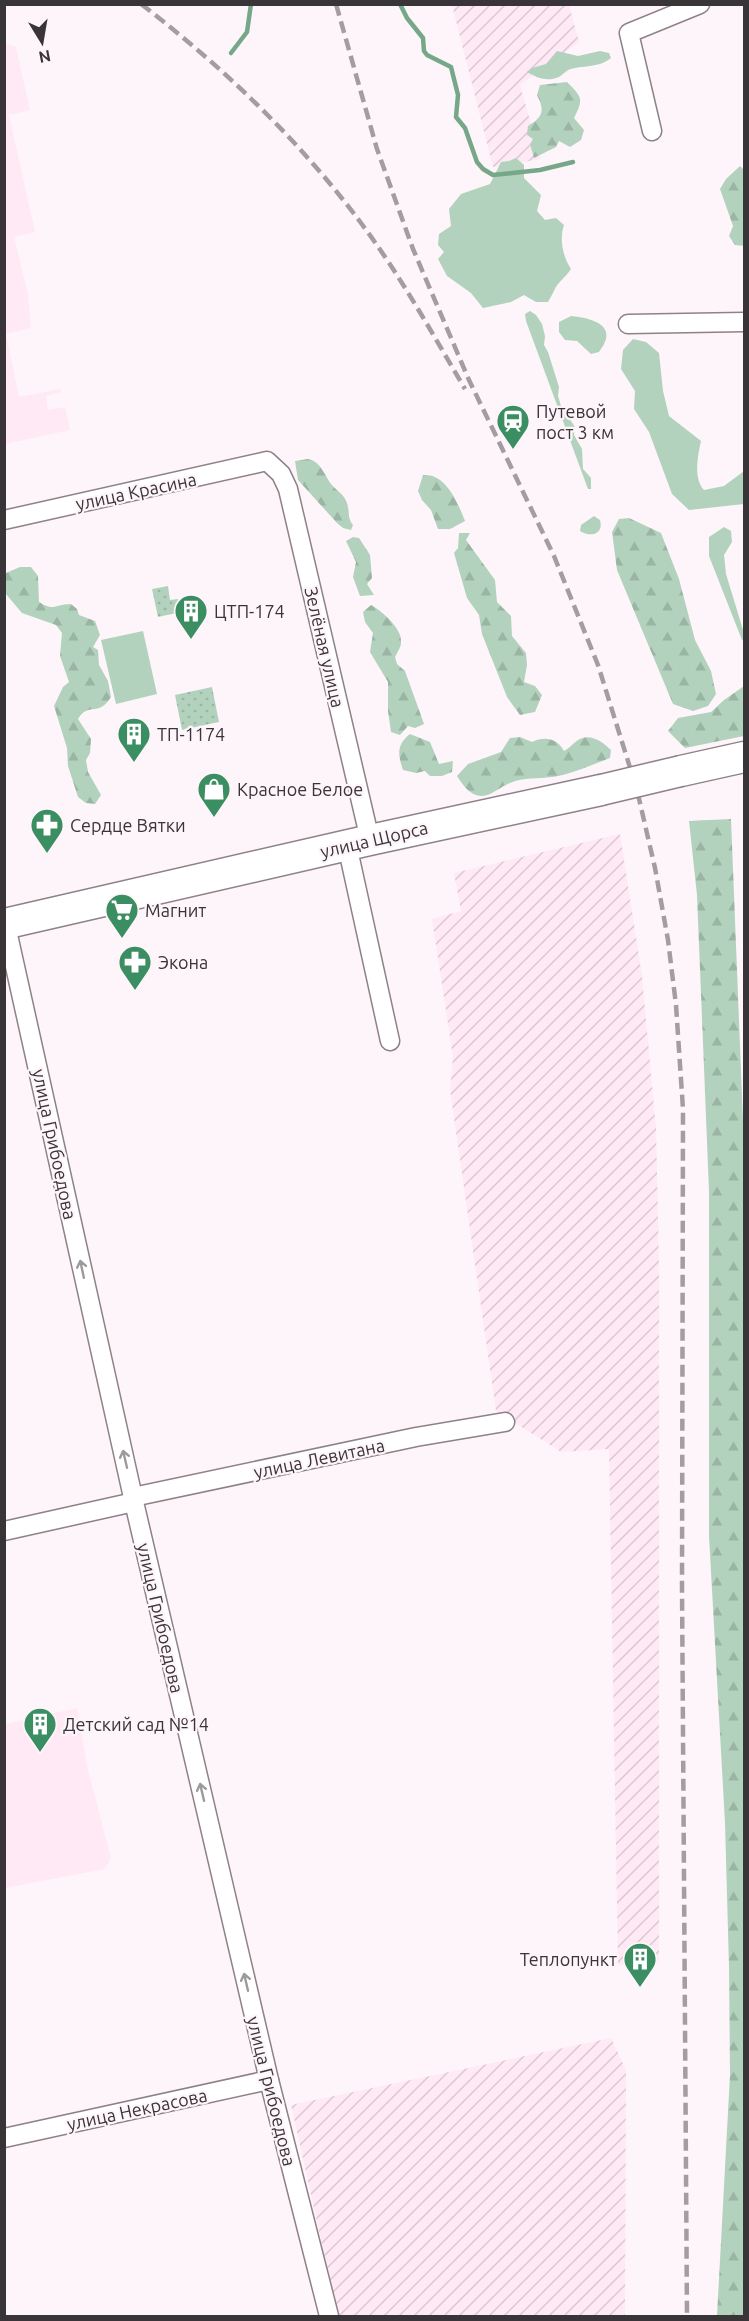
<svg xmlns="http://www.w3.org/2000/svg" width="749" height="2321" viewBox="0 0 749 2321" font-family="Ubuntu,sans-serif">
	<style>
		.built { fill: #fee9f5 }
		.industrial { fill: url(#industrial-furrows) }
		.grass { fill: #b2d2bd }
		.forest { fill: url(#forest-firs) }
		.park { fill: url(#park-dots) }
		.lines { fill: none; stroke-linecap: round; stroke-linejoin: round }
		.stream { stroke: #76a789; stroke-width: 4.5 }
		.street-casing { stroke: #8e8189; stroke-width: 21 }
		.primary-casing { stroke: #8e8189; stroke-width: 33 }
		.street { stroke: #fff; stroke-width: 18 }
		.primary { stroke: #fff; stroke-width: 30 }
		.rail { stroke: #a39ca0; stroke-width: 4.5; stroke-dasharray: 12 6; stroke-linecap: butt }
		.primary-bridge-casing { stroke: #8e8189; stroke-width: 33; stroke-linecap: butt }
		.primary-bridge { stroke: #fff; stroke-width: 30 }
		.oneway { stroke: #9c9a9b }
		.labels { text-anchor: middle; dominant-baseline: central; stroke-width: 4.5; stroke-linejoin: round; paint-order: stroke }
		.poi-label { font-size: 18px; fill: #393437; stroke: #fef5fa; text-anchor: start }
		.street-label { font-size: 18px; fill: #393437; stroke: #fef5fa }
	</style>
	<defs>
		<pattern id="industrial-furrows" width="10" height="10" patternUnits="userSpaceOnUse" patternTransform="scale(1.5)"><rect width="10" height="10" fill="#fee9f5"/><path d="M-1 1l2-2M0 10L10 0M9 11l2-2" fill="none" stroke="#dac8d3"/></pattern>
		<pattern id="forest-firs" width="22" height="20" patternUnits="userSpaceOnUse" patternTransform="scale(1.5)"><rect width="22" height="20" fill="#b2d2bd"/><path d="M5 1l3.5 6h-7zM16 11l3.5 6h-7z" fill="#9ab5a3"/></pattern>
		<pattern id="park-dots" width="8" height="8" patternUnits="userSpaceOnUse" patternTransform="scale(1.5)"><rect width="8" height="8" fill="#b2d2bd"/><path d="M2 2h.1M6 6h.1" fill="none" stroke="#9ab5a3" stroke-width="1.8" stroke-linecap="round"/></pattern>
	</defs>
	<rect width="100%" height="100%" fill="#fef5fa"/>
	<g class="built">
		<polygon points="5,43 16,47 30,110 9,115 35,232 14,237 28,294 31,328 6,334 19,397 60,389 61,392 46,396 48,410 65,407 70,430 5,444"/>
		<polygon points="77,1708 88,1770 111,1858 105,1869 5,1888 5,1724"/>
	</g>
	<g class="industrial">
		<polygon points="452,5 569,5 579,42 520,85 541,159 493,167"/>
		<polygon points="620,834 642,976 656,1129 659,1265 659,1961 618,1965 609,1449 561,1452 496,1411 450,1090 453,1057 432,919 461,911 454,873"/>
		<polygon points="611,2038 626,2070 625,2316 338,2316 291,2105"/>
	</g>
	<g class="grass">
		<path d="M 557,51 L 578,56 L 600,51 L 609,53 L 611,58 C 598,68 586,65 571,69 C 566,70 563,75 559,77 C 547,82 537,78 527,72 L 532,68 L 546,64 Z"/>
		<path d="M 516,158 L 524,165 L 524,178 L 541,195 L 537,211 L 545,220 L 556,218 L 564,225 C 559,239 563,257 571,269 C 567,275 562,279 558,284 C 554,289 552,296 548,302 L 536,302 L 524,295 L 511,302 L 483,308 L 471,293 L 447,276 L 438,259 L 444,252 L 438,245 L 439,234 L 451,226 L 449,209 L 461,194 L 490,184 L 501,162 L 509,161 Z"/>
		<polygon points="530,311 536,315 542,324 545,336 544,345 548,352 559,387 558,396 561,406 575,427 574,435 582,449 583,469 591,478 591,489 588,489 526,321 525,314"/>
		<path d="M 571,316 C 593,318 620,326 599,352 L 591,354 L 577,341 L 565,340 L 559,332 L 559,322 Z"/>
		<path d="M 633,339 L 646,342 L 659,353 L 663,391 L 669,416 L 701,441 C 698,455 693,478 704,490 L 724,486 L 744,471 L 744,504 L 689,510 L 672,494 L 649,432 L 634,409 L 635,391 L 621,369 L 623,350 Z"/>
		<path d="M 594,516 L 600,520 C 604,534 591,538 580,531 L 581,525 Z"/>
		<polygon points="724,527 731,531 732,542 724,555 726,574 744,633 744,639 742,640 709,556 709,537"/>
		<polygon points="143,631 157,694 116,704 101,640"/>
	</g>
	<g class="forest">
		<path d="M 567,82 C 582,97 584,99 574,118 L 584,130 L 581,140 L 570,147 L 559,141 L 556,147 L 534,158 L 530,144 L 533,139 L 527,135 L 528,126 C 543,117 545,111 537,95 L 540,85 Z"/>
		<polygon points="740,166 744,170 743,193 744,196 744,246 735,245 729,236 733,226 720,189 726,179"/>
		<path d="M 308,459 C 321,461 325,477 332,485 C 338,492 344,494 347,503 C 350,512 347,518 353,525 L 351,530 L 343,528 L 337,523 L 298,480 L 295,461 Z"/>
		<path d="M 423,475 C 446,473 458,503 465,521 L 450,529 L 438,529 L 431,510 L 422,500 L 418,491 Z"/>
		<polygon points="629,518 661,533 679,579 695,640 711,671 716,694 708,706 693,711 673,704 617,570 612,532 619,519"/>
		<polygon points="459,533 470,533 466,540 495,580 497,602 511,616 512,636 526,653 527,665 524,682 535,686 542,695 535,712 520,715 507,697 482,634 479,615 467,598 454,553 458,548"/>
		<polygon points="353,537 359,538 370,555 372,578 367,584 374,595 360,596 353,577 356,562 346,541"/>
		<path d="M 20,567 L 31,567 L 38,576 L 39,602 C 55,612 55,604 71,604 L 77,609 L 79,615 L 95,621 L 100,635 L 93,647 L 98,650 L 99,665 L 108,681 L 111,697 C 98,718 89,701 78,719 L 91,739 L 90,753 L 86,760 L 88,772 L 101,795 L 95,804 L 86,803 L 78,797 L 68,766 L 67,748 L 54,706 L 63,687 L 69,682 L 60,656 L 62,633 L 56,625 L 22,613 L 5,593 L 6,573 Z"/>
		<path d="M 371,605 C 382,611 403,629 401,643 C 401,647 397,653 395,657 L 397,664 L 405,671 L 424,724 L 415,728 L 408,726 L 400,735 L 391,732 L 388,711 L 388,682 L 370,652 L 373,633 L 365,622 L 363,612 Z"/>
		<polygon points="744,686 744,736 685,748 668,731 678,718 711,712 724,700"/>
		<path d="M 410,734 L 430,742 L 439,764 L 453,761 L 452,772 L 442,776 L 430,776 L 425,771 L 416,773 L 403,770 C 398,755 396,745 410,734 Z"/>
		<path d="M 520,737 L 532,742 C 545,736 557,738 564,751 C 570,748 574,742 580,739 C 591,733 604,743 611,750 L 610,758 C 591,765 573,774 552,777 C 538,779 524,777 510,783 C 501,786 490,797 481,796 C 469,795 463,785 457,776 L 468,764 L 501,752 L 510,738 Z"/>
		<polygon points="731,819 744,1146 744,2316 717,2316 730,2075 729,1967 725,1823 709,1536 709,1191 697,895 689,821"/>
	</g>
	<g class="park">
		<polygon points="168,586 170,600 178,599 181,612 158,617 152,589"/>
		<polygon points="212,687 219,722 182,730 175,695"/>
	</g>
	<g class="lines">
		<g class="stream">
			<polyline points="400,4 407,18 423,38 424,51 427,55 451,67 458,95 456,117 465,128 477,162 483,169 493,175 540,170 573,162"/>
			<polyline points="231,53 247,32 251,4"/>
		</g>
		<defs>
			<g id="street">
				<polyline points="652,131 629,33 700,4"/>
				<polyline points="628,324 744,322"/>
				<polyline points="4,520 267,461 281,474 288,489 370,840"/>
				<polyline points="347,845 390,1041"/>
				<polyline points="4,917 134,1502 269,2080 329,2316"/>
				<polyline points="133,1497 416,1437 505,1422"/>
				<polyline points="4,1531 134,1502"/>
				<polyline points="4,2138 269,2080"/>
			</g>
			<g id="primary">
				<polyline points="681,771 744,757"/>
				<polyline points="4,924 370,840 601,790"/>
			</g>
		</defs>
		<use href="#street" class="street-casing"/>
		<use href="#primary" class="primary-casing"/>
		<use href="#street" class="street"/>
		<use href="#primary" class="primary"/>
		<g class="rail">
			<path d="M 141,4 C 223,67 299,140 361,223 C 400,275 432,333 465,389"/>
			<polyline points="336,4 377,149 413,249 469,380 554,556 598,665 637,790 655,868 668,940 676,1005 683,1109 682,1586 687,2316"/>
		</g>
		<defs>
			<polyline id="primary-bridge" points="601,790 681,771"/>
		</defs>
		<use href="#primary-bridge" class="primary-bridge-casing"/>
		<use href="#primary-bridge" class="primary-bridge"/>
	</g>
	<defs><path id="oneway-shaft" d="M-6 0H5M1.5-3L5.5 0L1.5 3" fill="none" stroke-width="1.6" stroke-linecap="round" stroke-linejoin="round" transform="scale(1.5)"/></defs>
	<g class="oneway">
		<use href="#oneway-shaft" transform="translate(82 1269) rotate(-102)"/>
		<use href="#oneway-shaft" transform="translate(125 1459) rotate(-103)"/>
		<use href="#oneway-shaft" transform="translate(202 1792) rotate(-103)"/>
		<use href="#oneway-shaft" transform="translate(246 1982) rotate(-103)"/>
	</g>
	<defs>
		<symbol id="station-pin" viewBox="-11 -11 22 30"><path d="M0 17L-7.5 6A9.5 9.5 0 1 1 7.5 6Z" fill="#3a8e61" stroke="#fef5fa"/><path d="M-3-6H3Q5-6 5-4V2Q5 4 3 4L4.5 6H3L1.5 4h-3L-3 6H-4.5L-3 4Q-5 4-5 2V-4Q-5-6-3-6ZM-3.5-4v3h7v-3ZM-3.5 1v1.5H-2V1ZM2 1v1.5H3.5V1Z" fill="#fff"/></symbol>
		<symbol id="building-pin" viewBox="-11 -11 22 30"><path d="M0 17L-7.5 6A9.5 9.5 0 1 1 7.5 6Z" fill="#3a8e61" stroke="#fef5fa"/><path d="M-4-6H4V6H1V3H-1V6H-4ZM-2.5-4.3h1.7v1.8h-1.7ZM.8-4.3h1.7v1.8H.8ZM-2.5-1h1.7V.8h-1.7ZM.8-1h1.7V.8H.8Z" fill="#fff"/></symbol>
		<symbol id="shop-pin" viewBox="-11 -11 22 30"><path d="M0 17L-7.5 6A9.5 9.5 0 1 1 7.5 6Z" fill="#3a8e61" stroke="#fef5fa"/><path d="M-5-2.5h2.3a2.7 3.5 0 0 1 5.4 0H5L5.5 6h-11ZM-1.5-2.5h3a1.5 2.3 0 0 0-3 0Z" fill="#fff"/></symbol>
		<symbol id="pharmacy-pin" viewBox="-11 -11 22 30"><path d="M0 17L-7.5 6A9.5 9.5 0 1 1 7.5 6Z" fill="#3a8e61" stroke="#fef5fa"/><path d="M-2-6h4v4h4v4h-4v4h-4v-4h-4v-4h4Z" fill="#fff"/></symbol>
		<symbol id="supermarket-pin" viewBox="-11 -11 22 30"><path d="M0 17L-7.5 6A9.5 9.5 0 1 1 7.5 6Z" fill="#3a8e61" stroke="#fef5fa"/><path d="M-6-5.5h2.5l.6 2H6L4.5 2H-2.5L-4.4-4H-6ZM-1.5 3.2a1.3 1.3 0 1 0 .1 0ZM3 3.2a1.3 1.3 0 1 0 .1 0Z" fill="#fff"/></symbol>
	</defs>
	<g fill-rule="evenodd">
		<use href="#station-pin" x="494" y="402" width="38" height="52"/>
		<use href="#building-pin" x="172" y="592" width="38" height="52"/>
		<use href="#building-pin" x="115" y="715" width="38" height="52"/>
		<use href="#shop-pin" x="195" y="770" width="38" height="52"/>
		<use href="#pharmacy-pin" x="28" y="806" width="38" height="52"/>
		<use href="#supermarket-pin" x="103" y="891" width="38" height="52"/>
		<use href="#pharmacy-pin" x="116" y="943" width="38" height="52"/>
		<use href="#building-pin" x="21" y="1705" width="38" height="52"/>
		<use href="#building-pin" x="621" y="1940" width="38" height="52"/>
	</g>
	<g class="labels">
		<g class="poi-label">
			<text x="536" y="411">Путевой<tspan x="536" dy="21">пост 3 км</tspan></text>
			<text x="214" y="611">ЦТП-174</text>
			<text x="157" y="734">ТП-1174</text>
			<text x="237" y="789">Красное Белое</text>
			<text x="70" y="825">Сердце Вятки</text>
			<text x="145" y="910">Магнит</text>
			<text x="158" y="962">Экона</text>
			<text x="63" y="1724">Детский сад №14</text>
			<text x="617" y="1959" text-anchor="end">Теплопункт</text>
		</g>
		<g class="street-label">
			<text transform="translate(136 491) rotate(-12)">улица Красина</text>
			<text transform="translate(325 647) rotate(77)">Зелёная улица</text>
			<text transform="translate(374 839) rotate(-13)">улица Щорса</text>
			<text transform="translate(55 1144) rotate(78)">улица Грибоедова</text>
			<text transform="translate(319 1458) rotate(-12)">улица Левитана</text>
			<text transform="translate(161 1618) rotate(77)">улица Грибоедова</text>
			<text transform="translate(272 2091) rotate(76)">улица Грибоедова</text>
			<text transform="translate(137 2109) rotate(-12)">улица Некрасова</text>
		</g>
	</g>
	<rect width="749" height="2321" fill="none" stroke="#393437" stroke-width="12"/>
	<g transform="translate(42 42) rotate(169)" stroke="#fef5fa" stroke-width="4.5" paint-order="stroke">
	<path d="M0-4.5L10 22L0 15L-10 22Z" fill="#393437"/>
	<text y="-9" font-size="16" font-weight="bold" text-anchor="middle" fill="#393437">N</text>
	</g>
</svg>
